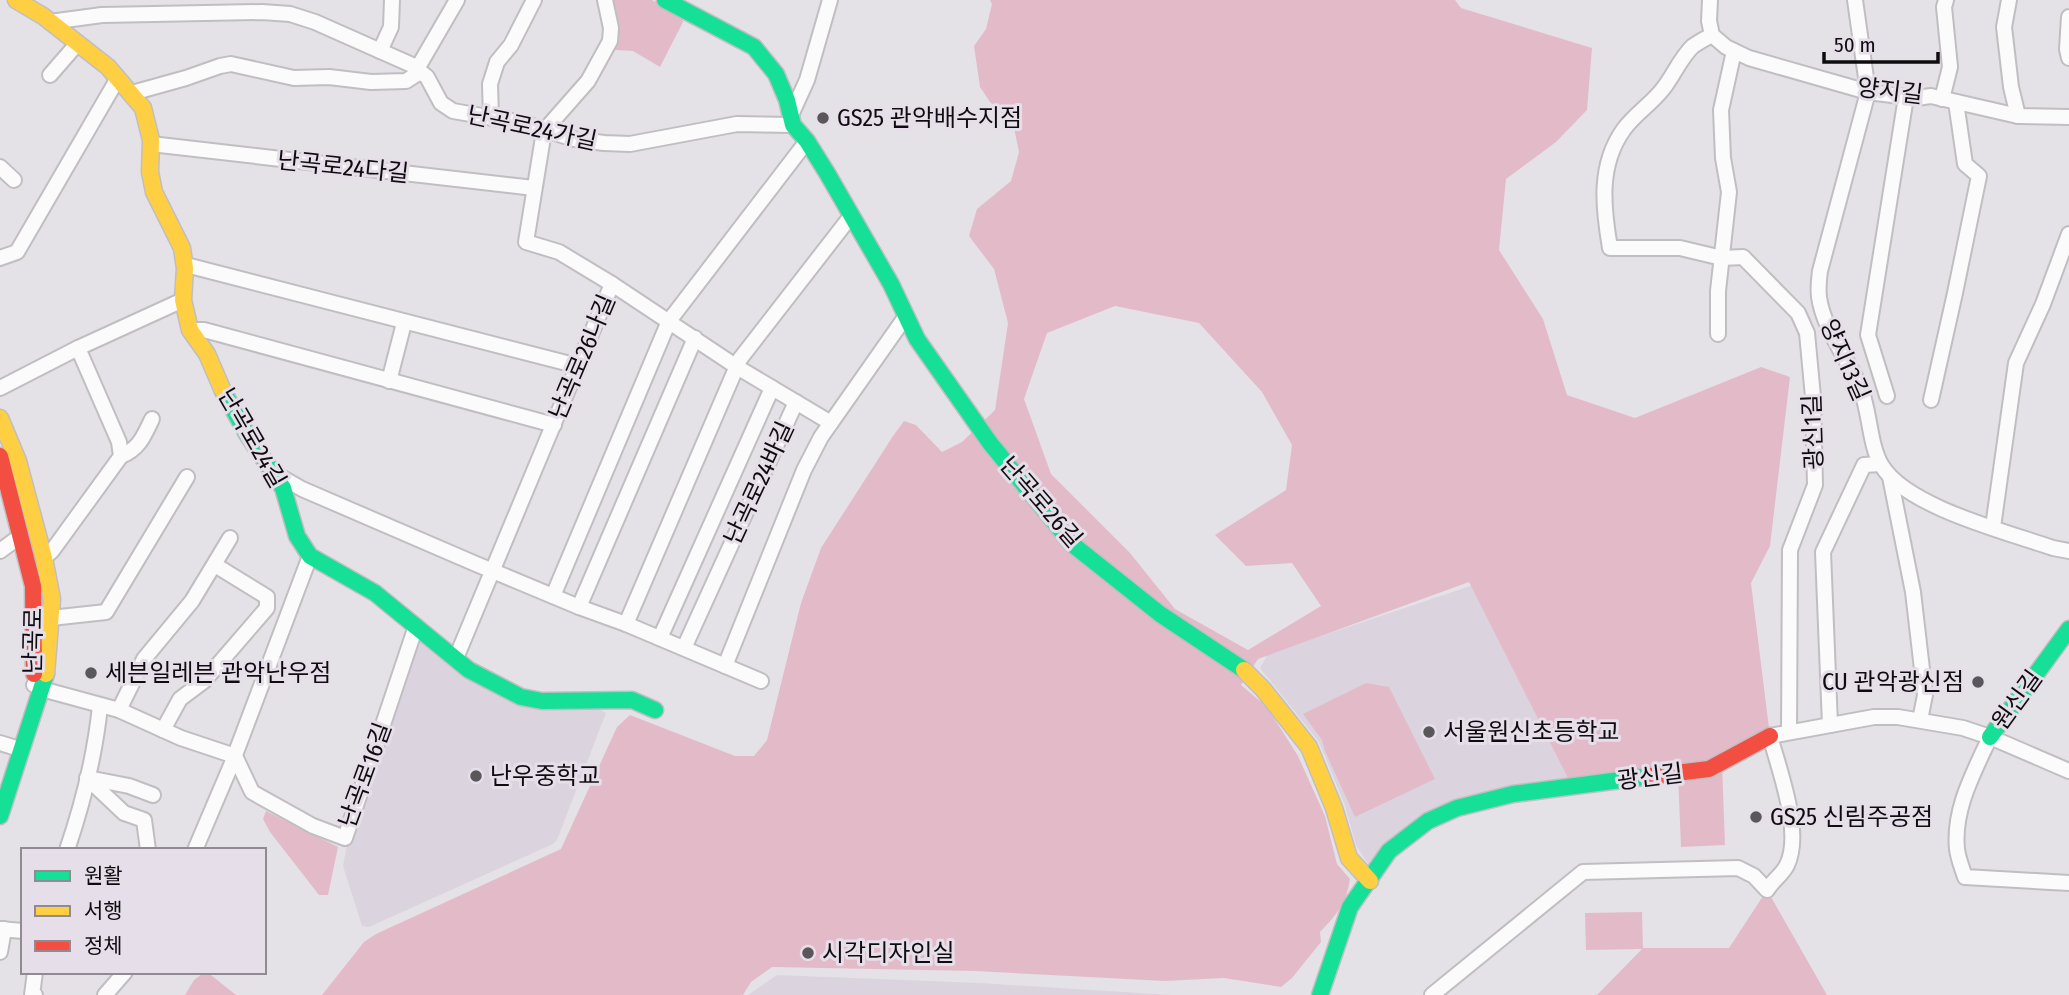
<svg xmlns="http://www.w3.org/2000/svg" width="2069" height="995" viewBox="0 0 2069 995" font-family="'Fira Sans Condensed','Noto Sans KR',sans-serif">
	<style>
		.built { fill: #dbd4df }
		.green { fill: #e3bbc8; fill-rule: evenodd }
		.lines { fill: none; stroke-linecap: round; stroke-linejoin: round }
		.street-casing { stroke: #c1bec2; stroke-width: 18 }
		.fast-casing { stroke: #c1bec2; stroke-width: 19 }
		.slow-casing { stroke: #c1bec2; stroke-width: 19 }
		.jam-casing { stroke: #c1bec2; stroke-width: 19 }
		.street { stroke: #fbfbfb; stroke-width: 14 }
		.fast { stroke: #16e098; stroke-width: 16 }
		.slow { stroke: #ffcf43; stroke-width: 16 }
		.jam { stroke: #f24e42; stroke-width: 16 }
		.poi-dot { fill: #5a575b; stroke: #e6dfea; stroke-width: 2.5 }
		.labels { text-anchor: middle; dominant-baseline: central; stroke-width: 6; stroke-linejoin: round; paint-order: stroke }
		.street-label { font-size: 24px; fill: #0f0c10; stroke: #e6dfea }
		.poi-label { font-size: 24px; fill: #0f0c10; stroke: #e6dfea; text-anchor: start }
	</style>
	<rect width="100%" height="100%" fill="#e5e2e7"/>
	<g class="built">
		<polygon points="1473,585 1570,780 1486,797 1370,867 1356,845 1344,803 1319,742 1260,668 1268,654"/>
		<polygon points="427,639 467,675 592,705 606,713 557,840 553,844 369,927 362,926 343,866 347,845 414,648 418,642"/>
		<polygon points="777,975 980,983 1172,995 748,995"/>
	</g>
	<g class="green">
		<polygon points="613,0 652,0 681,15 683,22 660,67 633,51 615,50 618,28"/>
		<path d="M 990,0 L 1455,0 L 1461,8 L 1592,48 L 1587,110 L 1556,142 L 1506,179 L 1499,250 L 1543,319 L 1567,395 L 1635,418 L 1761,367 L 1790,377 L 1770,546 L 1751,583 L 1770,736 L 1722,763 L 1725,845 L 1681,847 L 1678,774 L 1572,786 L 1469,582 L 1258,659 L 1241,685 L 1267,707 L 1298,756 L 1325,816 L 1337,864 L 1350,879 C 1347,902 1336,916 1320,932 L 1321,942 L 1292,978 L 1281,987 L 1224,978 L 1165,981 L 975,971 L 772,967 L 751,982 L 743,995 L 322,995 L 364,942 L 376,934 L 561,849 L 617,727 L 630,715 L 735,756 L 754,756 L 767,740 L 801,603 L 821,548 L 893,436 L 904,421 L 916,425 L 942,452 L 962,442 L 995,410 L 1008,323 L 994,269 L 969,236 L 977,209 L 1011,181 L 1019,152 L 1013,123 L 990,102 L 980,87 L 974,46 L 986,29 L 992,4 ZM 1115,306 L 1199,323 L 1262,392 L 1292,445 L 1286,490 L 1215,535 L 1246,566 L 1292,563 L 1321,606 L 1248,650 L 1175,609 L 1130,553 L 1051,474 L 1024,399 L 1047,333 Z"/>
		<polygon points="1366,683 1389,687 1435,779 1355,817 1325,751 1322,740 1303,714"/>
		<polygon points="266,811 338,847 328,895 319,895 270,832 263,819"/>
		<polygon points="1767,890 1827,995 1597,995 1642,949 1586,950 1585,913 1642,912 1643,948 1729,948"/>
		<polygon points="205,972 207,972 236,995 185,995 194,980"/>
	</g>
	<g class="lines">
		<defs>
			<g id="street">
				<polyline points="1710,0 1709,21 1712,35 1726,47 1749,58 1868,92 1916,98 1931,96 2018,116 2069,117"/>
				<path d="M 1855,0 L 1868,92 L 1820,271 C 1819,279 1818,289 1819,297 C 1823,327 1846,357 1859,384 C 1870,408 1869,446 1882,466 C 1907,507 2007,532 2053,548 L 2069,551"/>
				<polyline points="2009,0 2004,27 2011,87 2018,116"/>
				<polyline points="2069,17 2067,49 2069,58"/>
				<polyline points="50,22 102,15 262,12 290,14 315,22 412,65 427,77 441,103 453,111 523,123 574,139 604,143 630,144 737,124 793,125"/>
				<path d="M 1712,35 C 1706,38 1699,42 1693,46 C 1680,58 1673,77 1662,90 C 1651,104 1635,114 1624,129 C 1598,165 1603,207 1610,248 L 1680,248 L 1722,258 L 1743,257 L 1798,313 L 1807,333 L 1813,397 L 1815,485 L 1790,550 L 1789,732"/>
				<polyline points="380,51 391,27 392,0"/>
				<polyline points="417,69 457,0"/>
				<polyline points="50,75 77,44"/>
				<polyline points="132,93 186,78 220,66 231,64 294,78 329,77 371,82 406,81 420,72"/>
				<polyline points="1942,99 1950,67 1944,7 1946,0"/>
				<polyline points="791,115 807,80 830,0"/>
				<polyline points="491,118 490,84 497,62 511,45 534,0"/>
				<polyline points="151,144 534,188"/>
				<polyline points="0,167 14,180"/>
				<polyline points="0,258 17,252 114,85 117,77"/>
				<polyline points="185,268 190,266 578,366"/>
				<polyline points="612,284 737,367 831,423"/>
				<polyline points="190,330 204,330 554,425"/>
				<polyline points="1718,334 1718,291 1729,192 1723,158 1721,110 1734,51"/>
				<polyline points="389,381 404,323"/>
				<polyline points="0,388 78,348 183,300"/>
				<polyline points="1887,396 1868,335 1906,97"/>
				<polyline points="1931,400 1955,293 1979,176 1965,164 1956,102"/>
				<path d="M 121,456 C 139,449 144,436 152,419"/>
				<polyline points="274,473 302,489 476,564 579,607 626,624 761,681"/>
				<polyline points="1890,477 1913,592 1925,695 1920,720"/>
				<polyline points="1993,527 2016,363 2043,304 2069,234"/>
				<polyline points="0,551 19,537"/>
				<polyline points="44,558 52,551 121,456 119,442 78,348"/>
				<polyline points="553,596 669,321 807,141"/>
				<polyline points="579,607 695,338"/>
				<polyline points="51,618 106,612 187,477"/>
				<polyline points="626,624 740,359 851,216"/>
				<polyline points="660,638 772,388"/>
				<polyline points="684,648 796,402"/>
				<polyline points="456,658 612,284 559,252 526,242 544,131 588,81 610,41 611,28 605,0"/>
				<polyline points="725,666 804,470 821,437 906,316"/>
				<polyline points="34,685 49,691 119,710 181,738 235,756 252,792 313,826 345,838 416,626"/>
				<polyline points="119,710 144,659 192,601 230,538"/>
				<polyline points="1830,725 1823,552 1864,465 1880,464"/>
				<polyline points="163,730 180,699 204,681 267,608 267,597 215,565"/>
				<path d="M 1990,737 C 1974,772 1953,809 1957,849 C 1958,858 1962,868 1965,877 L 2069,883"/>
				<polyline points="0,743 13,747"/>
				<polyline points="87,778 124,813 144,820 148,850"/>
				<polyline points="88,778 129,786 153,795"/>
				<path d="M 67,850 C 83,803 95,755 100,706"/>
				<polyline points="195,850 232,763 310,556"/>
				<polyline points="0,929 23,931"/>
				<polyline points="0,952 4,929"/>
				<polyline points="35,995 32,995 35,972"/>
				<polyline points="105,995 125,972"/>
				<path d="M 1432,995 L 1583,872 L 1738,868 L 1754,876 L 1767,890 C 1773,880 1782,875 1787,865 C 1803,832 1779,770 1770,736 L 1874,717 L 1898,717 L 1963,728 L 1990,737 L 2069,771"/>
			</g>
			<g id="fast">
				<polyline points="665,0 754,47 776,74 787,100 793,125 807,141 827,173 891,284 917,339 990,443 1072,544 1160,614 1244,670"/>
				<polyline points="223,391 247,434 283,488 297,536 310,556 375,593 469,670 521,697 542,701 632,700 655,710"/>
				<polyline points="1990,737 2069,629"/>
				<polyline points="0,816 46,674"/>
				<polyline points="1320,995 1350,907 1389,851 1428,821 1457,808 1513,794 1651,776"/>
			</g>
			<g id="slow">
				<polyline points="16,0 43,16 108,67 143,108 151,140 150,172 154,192 182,248 185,268 183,300 190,330 207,354 223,391"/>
				<polyline points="0,418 18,461 44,558 52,599 46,674"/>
				<polyline points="1244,670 1263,689 1309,747 1334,808 1349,858 1370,881"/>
			</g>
			<g id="jam">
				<polyline points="0,456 33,586 34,674"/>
				<polyline points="1651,776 1709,769 1770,736"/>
			</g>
		</defs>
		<use href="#street" class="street-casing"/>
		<use href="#fast" class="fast-casing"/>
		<use href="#slow" class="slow-casing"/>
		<use href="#jam" class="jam-casing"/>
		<use href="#street" class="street"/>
		<use href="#fast" class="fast"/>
		<use href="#slow" class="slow"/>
		<use href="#jam" class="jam"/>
	</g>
	<g class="poi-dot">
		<circle cx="823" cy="118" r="7"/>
		<circle cx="91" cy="673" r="7"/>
		<circle cx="1978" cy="682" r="7"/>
		<circle cx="1429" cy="732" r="7"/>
		<circle cx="476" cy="776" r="7"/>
		<circle cx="1756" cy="817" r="7"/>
		<circle cx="808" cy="953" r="7"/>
	</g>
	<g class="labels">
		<g class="street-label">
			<text transform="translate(1890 91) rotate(7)">양지길</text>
			<text transform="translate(532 128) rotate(12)">난곡로24가길</text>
			<text transform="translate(343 167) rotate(6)">난곡로24다길</text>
			<text transform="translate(582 357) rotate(-67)">난곡로26나길</text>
			<text transform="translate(1845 360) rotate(66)">양지13길</text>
			<text transform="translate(1813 432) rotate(-92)">광신1길</text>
			<text transform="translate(252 438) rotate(60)">난곡로24길</text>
			<text transform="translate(759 483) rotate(-65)">난곡로24바길</text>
			<text transform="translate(1041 502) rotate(49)">난곡로26길</text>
			<text transform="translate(33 641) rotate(-89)">난곡로</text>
			<text transform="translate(2017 700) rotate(-54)">원신길</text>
			<text transform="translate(365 775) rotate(-70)">난곡로16길</text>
			<text transform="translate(1650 777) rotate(-7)">광신길</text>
		</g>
		<g class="poi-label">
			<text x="837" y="118">GS25 관악배수지점</text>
			<text x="105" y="673">세븐일레븐 관악난우점</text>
			<text x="1964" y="682" text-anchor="end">CU 관악광신점</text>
			<text x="1443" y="732">서울원신초등학교</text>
			<text x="490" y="776">난우중학교</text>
			<text x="1770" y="817">GS25 신림주공점</text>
			<text x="822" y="953">시각디자인실</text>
		</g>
	</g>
	<rect x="21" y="848" width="245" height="126" fill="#e6dfea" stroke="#908b93" stroke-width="2"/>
	<rect x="35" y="871" width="35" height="10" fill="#16e098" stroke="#908b93" stroke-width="2"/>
	<text x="84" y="883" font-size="21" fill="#0f0c10">원활</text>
	<rect x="35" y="906" width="35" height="10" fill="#ffcf43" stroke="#908b93" stroke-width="2"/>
	<text x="84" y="918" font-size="21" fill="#0f0c10">서행</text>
	<rect x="35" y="941" width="35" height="10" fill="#f24e42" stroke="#908b93" stroke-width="2"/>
	<text x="84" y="953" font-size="21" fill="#0f0c10">정체</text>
	<path d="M1824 52v10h114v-10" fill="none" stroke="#0f0c10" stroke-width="3.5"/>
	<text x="1834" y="52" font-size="21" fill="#0f0c10" stroke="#e6dfea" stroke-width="5" paint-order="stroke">50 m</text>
</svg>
